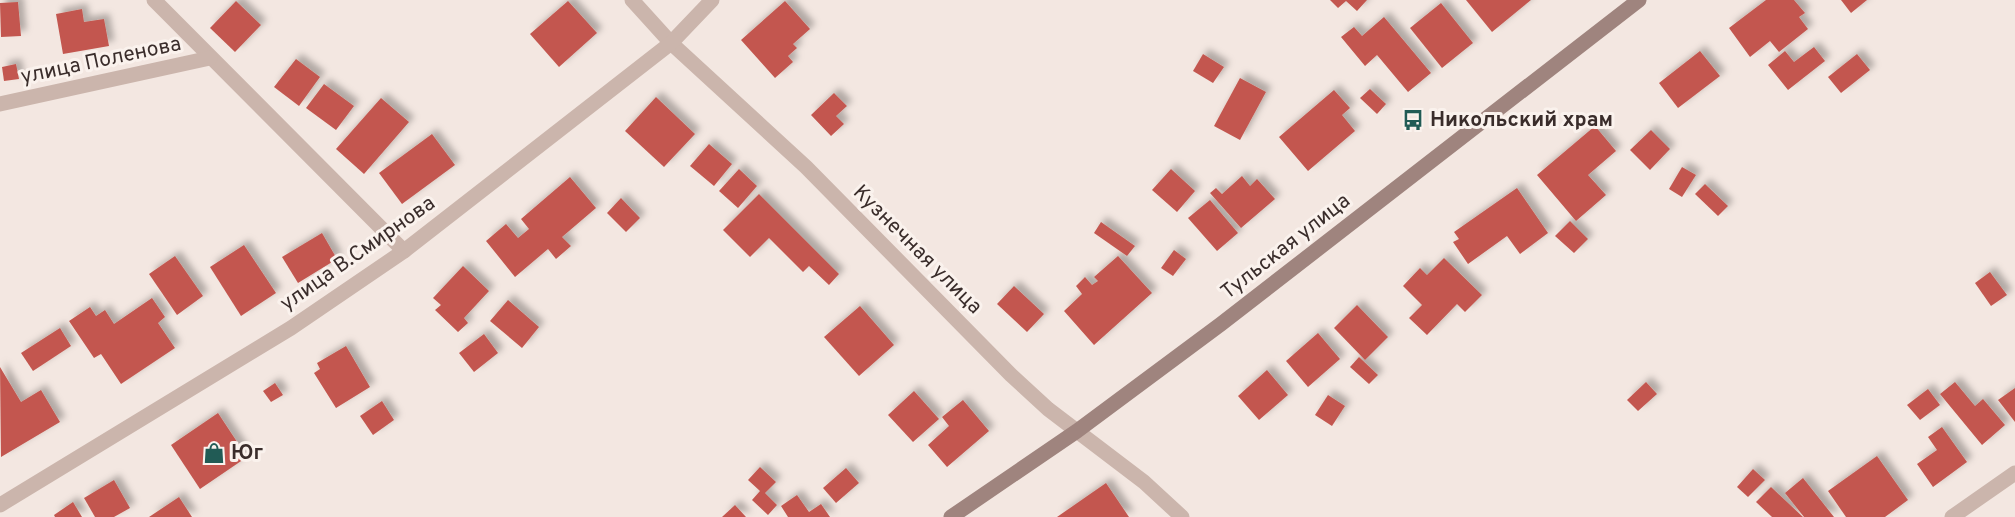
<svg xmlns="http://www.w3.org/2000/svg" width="2015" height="517" viewBox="0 0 2015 517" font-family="Overpass,sans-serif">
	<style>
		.building { fill: #c3574f; filter: url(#shadow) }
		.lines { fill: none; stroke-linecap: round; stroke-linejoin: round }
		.street { stroke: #cbb5ac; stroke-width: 15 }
		.secondary { stroke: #9f847e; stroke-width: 15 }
		.labels { text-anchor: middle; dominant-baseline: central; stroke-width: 6; stroke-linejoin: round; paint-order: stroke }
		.street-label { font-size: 21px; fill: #3a2d2b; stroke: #faf2ed }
		.poi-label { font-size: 21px; font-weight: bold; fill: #3a2d2b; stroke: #faf2ed; text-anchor: start }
	</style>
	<defs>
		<filter id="shadow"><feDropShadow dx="5.5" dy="-5.5" stdDeviation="3" flood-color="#0004"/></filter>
	</defs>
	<rect width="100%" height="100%" fill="#f3e7e1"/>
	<g class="building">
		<polygon points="1330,0 1367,0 1357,11 1346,1 1338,8"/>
		<polygon points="1466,0 1531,0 1492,32"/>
		<polygon points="1766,0 1794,0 1805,13 1799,17 1808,29 1779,52 1770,41 1750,57 1729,28"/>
		<polygon points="1841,0 1867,0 1851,13"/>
		<polygon points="236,1 261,25 235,52 210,28"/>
		<polygon points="568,1 597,33 559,67 530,34"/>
		<polygon points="785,1 810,29 793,44 797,48 788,56 793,62 775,78 741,40"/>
		<polygon points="18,2 21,36 1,37 0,3"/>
		<polygon points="1441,3 1473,43 1442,68 1410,28"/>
		<polygon points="82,9 84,22 104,19 109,46 63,54 56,14"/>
		<polygon points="1384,17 1431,73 1408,92 1377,55 1365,66 1341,37 1354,27 1362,36"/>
		<polygon points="1814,47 1825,61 1788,90 1768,65 1785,51 1794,62"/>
		<polygon points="1700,51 1720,76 1678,108 1659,83"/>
		<polygon points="1203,54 1224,67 1213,83 1193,71"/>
		<polygon points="1857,54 1870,70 1841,93 1828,77"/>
		<polygon points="296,59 320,77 299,106 274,87"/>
		<polygon points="16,64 19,79 4,81 2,67"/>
		<polygon points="1240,78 1266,92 1240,140 1214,126"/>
		<polygon points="324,84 354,106 336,130 306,108"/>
		<polygon points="1370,89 1386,104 1377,114 1360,98"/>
		<polygon points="1334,90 1350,108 1342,115 1355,131 1308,171 1279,137"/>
		<polygon points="834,93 847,106 836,116 844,124 831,136 811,115"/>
		<polygon points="656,97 695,134 664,167 625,131"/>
		<polygon points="381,98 409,122 364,174 336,149"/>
		<polygon points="1595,126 1616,151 1588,175 1606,195 1576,221 1537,175"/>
		<polygon points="1651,130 1670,149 1650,170 1630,150"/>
		<polygon points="432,134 455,165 402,204 379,173"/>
		<polygon points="709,144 732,164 714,186 690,166"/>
		<polygon points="1682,167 1696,175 1682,197 1669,189"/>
		<polygon points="739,169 757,186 738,208 719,191"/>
		<polygon points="1171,169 1195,191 1177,212 1152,190"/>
		<polygon points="1242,176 1250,186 1257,179 1275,199 1241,228 1210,193 1216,188 1222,194"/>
		<polygon points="570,177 596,208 562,237 571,246 556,259 548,249 515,277 486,241 506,224 518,238 529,229 521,219"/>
		<polygon points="1705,184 1728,206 1718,216 1695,194"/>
		<polygon points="1517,188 1548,233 1520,254 1507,236 1468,264 1453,242 1459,239 1454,232"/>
		<polygon points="759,194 839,274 829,285 809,266 803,272 769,238 750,257 723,230"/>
		<polygon points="621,198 640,218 626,232 607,213"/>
		<polygon points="1210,200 1238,233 1217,251 1188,218"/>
		<polygon points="1570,221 1588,239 1574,253 1555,236"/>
		<polygon points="1101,222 1135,246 1127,256 1094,233"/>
		<polygon points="322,233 337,259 298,283 282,257"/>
		<polygon points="244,245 276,293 241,316 210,267"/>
		<polygon points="1174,250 1186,259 1173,276 1161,268"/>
		<polygon points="175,256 203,296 177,315 149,274"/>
		<polygon points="1118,256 1152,293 1094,345 1064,311 1082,294 1076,286 1085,277 1092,285 1098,281 1094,277"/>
		<polygon points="1444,258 1482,295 1465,312 1457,304 1427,335 1409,318 1422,305 1403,286 1420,268 1427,275"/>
		<polygon points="463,266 489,291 464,318 468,323 458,332 435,310 441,305 433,298"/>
		<polygon points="1990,272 2007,295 1991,306 1975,283"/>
		<polygon points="1014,286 1044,314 1027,332 997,304"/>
		<polygon points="152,298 165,317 158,323 175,348 121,384 101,354 94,358 69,321 90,307 96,316 105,310 114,324"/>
		<polygon points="508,300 539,327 522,348 490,321"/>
		<polygon points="1357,305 1388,337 1365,360 1334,328"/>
		<polygon points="860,306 894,345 859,376 824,337"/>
		<polygon points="60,328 71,346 33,371 21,353"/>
		<polygon points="1318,333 1340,359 1308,387 1286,361"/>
		<polygon points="484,334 498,353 474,372 459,353"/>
		<polygon points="346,346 370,387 336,408 314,373 320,369 317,363"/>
		<polygon points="1359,357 1378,375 1369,384 1350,367"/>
		<polygon points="0,367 21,402 41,390 60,422 1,457"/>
		<polygon points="1267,370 1288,395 1259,420 1238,396"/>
		<polygon points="1646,382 1657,394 1638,411 1627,400"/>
		<polygon points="1955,382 1975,406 1983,399 2005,425 1982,445 1940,394"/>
		<polygon points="275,383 283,395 271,402 263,391"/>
		<polygon points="2015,388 2015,422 1998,400"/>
		<polygon points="1928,389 1940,405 1920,420 1907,405"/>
		<polygon points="914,391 939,419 913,442 888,415"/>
		<polygon points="1328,395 1345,406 1332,426 1315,415"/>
		<polygon points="963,400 989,431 947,467 928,445 949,426 942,417"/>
		<polygon points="382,401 394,420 373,435 360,416"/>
		<polygon points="218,413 247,457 200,489 171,445"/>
		<polygon points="1942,427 1967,462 1933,487 1917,464 1937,450 1928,437"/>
		<polygon points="1877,456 1908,500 1885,517 1846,517 1828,491"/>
		<polygon points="760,467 776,482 765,493 777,505 768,515 752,500 760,491 748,480"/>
		<polygon points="846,468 859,483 836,503 823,488"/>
		<polygon points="1753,469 1765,480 1748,497 1737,487"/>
		<polygon points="1803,478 1834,517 1804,517 1785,493"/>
		<polygon points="114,480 130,508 114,517 95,517 84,498"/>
		<polygon points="1106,483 1129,517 1057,517"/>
		<polygon points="1771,487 1803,517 1772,517 1756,502"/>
		<polygon points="797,495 809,512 821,504 830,517 788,517 781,506"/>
		<polygon points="179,497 192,517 149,517"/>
		<polygon points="73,502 82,517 55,517 54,515"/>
		<polygon points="735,505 746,517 722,517"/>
	</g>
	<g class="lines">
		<g class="street">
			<polyline points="154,0 404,251"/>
			<polyline points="632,0 671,43 806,167 1011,375 1048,409 1144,482 1182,517"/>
			<polyline points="0,104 210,58"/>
			<polyline points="0,505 291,328 404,251 671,43 712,0"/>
			<polyline points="1952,517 2015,473"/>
		</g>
		<polyline class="secondary" points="951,517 1077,431 1221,324 1639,0"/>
	</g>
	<defs>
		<symbol id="bus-bare" viewBox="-9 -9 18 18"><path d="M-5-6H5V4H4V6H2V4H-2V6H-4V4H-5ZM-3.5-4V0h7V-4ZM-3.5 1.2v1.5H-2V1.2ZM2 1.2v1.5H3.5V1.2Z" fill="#215b55" stroke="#faf2ed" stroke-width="2.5" paint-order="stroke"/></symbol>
		<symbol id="shop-bare" viewBox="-9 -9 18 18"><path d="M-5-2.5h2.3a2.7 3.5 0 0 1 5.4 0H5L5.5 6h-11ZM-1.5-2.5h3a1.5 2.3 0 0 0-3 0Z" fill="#215b55" stroke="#faf2ed" stroke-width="2.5" paint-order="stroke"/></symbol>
	</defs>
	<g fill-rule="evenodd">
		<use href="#bus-bare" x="1398" y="105" width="30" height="30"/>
		<use href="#shop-bare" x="199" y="438" width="30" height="30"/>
	</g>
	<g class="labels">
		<g class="street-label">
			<text transform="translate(101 61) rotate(-12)">улица Поленова</text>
			<text transform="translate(1286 247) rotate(-38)">Тульская улица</text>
			<text transform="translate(917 250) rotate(45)">Кузнечная улица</text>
			<text transform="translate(358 254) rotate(-35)">улица В.Смирнова</text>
		</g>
		<g class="poi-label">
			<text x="1430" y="120">Никольский храм</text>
			<text x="231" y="453">Юг</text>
		</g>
	</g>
</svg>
